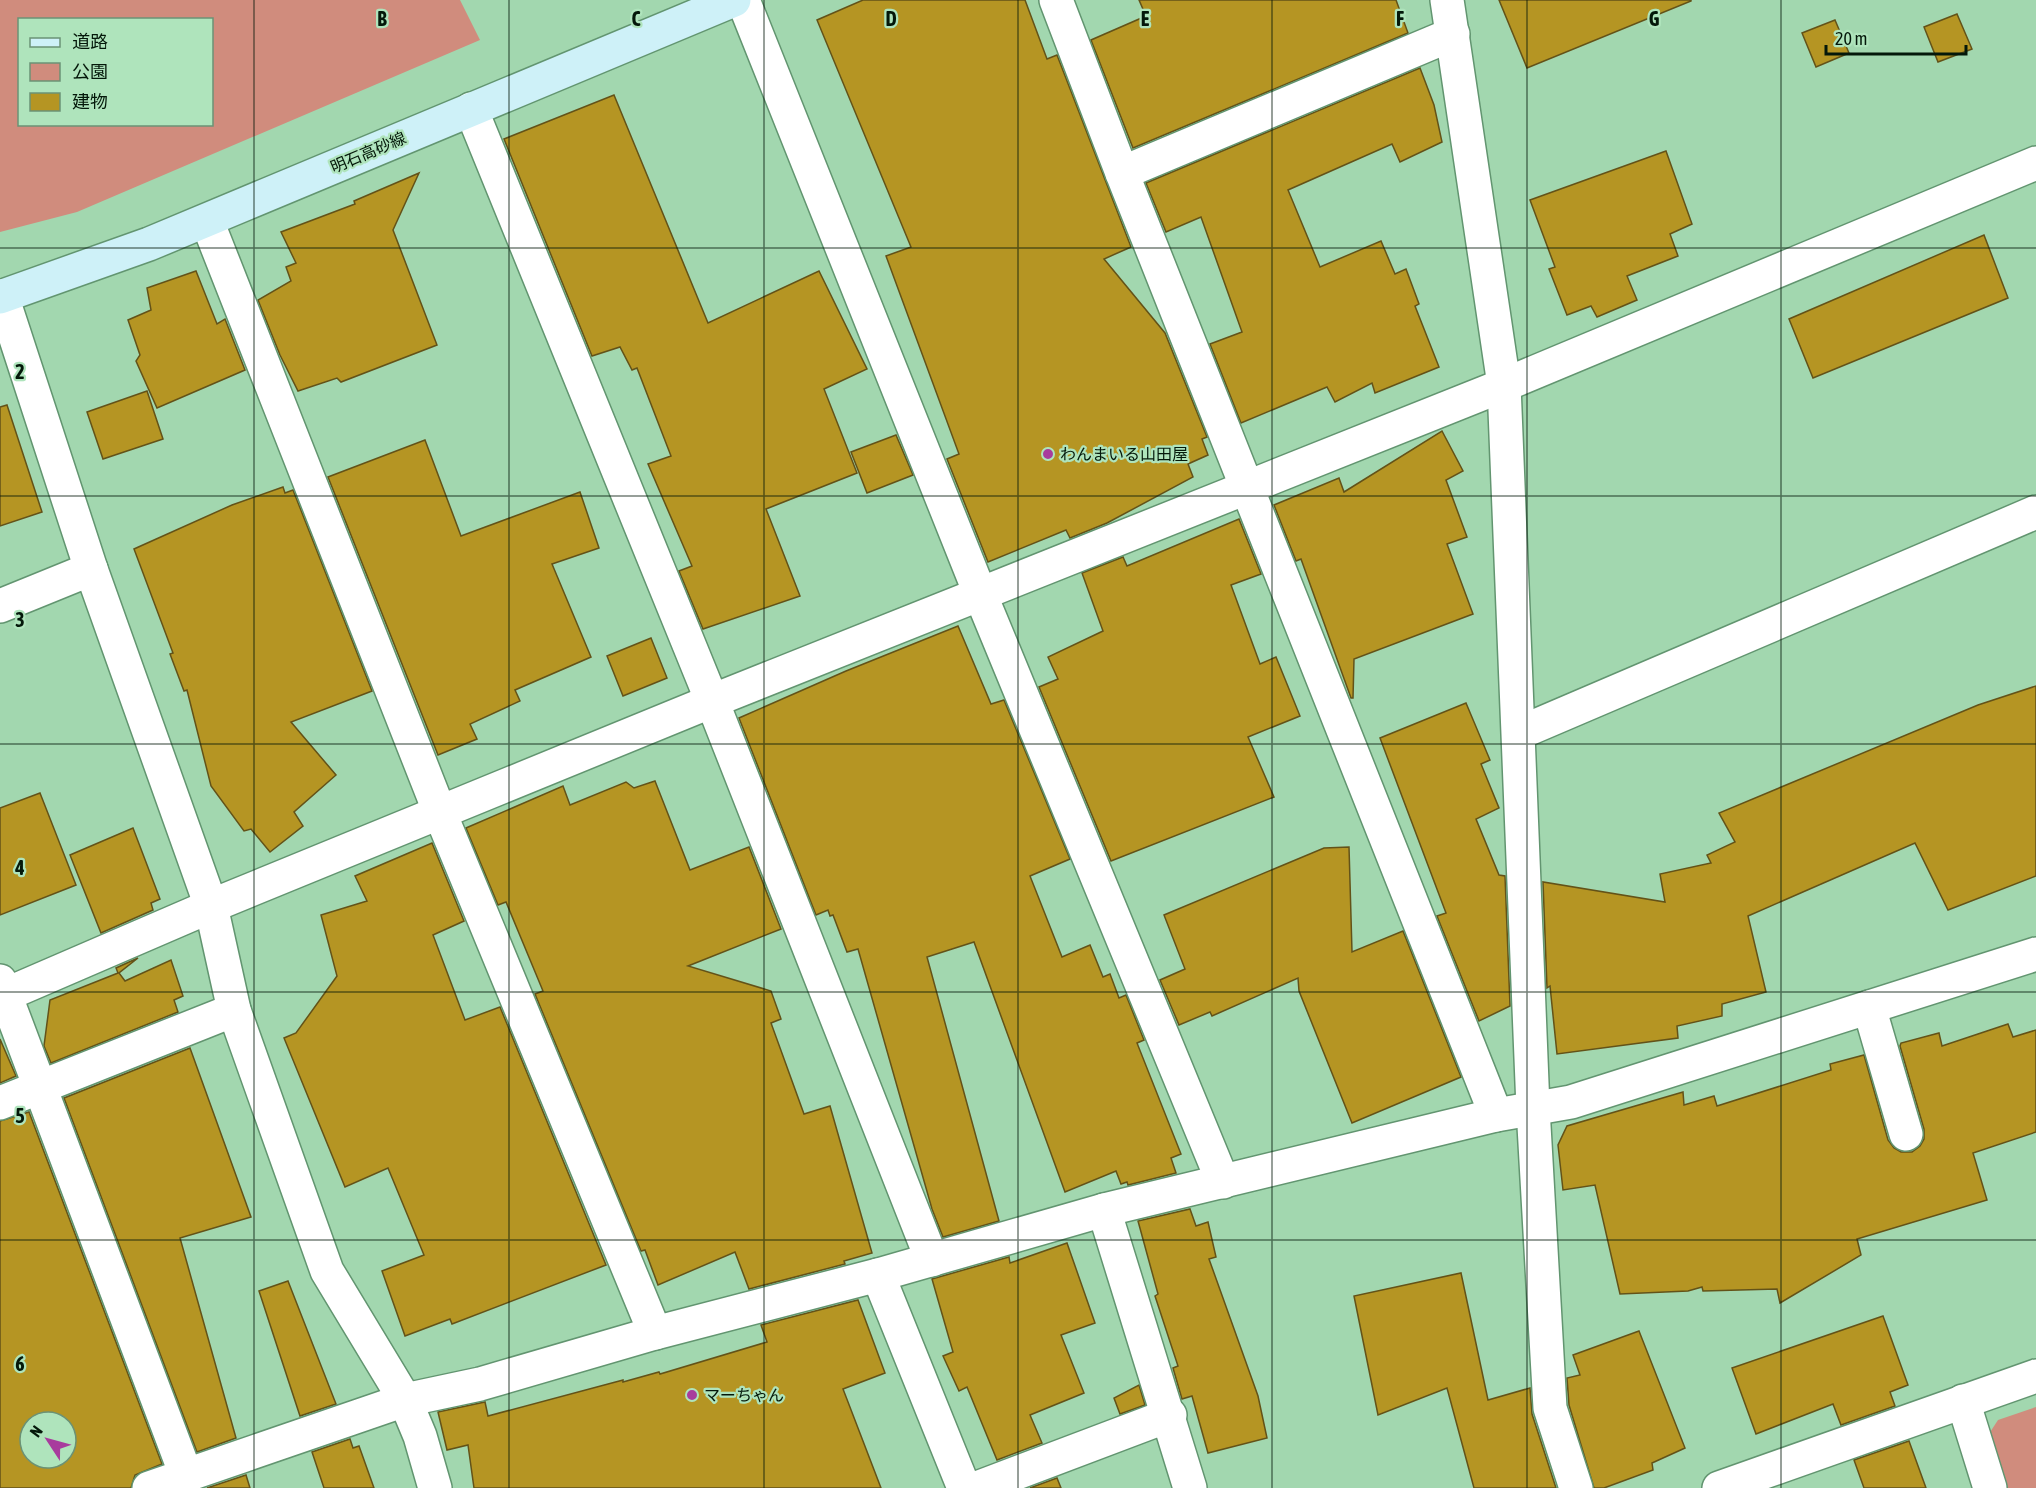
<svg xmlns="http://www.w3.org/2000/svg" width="2036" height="1488" viewBox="0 0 2036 1488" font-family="'Asap Condensed','Noto Sans JP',sans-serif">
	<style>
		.green { fill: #d08c7d; fill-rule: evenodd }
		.building { fill: #b59523; stroke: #635218; stroke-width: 1.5; fill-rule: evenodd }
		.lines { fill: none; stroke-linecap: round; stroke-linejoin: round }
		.street-casing { stroke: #629570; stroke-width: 36 }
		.secondary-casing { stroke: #629570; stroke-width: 36 }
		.street { stroke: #fff; stroke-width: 33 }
		.secondary { stroke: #cef1f8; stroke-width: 33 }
		.grid { fill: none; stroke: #04180a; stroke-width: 1.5; stroke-opacity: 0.55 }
		.poi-dot { fill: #a83c9d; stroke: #afe4bc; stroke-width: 2 }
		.labels { text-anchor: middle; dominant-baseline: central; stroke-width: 4.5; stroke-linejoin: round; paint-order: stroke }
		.street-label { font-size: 16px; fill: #04180a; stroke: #afe4bc }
		.poi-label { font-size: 16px; fill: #04180a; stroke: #afe4bc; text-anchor: start }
		.grid-label { font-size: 20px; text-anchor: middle; font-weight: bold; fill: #04180a; stroke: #afe4bc; stroke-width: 4.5; stroke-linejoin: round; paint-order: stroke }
	</style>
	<rect width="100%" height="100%" fill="#a2d7af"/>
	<g class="green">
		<path d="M 0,0 L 460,0 L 480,40 L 77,212 L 0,232 ZM 20,20 L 212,20 L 212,124 L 20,124 Z"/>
		<polygon points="2036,1407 2036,1488 2000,1488 1985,1440 1998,1420"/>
	</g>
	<g class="building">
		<polygon points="863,0 1025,0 1047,59 1057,55 1131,247 1104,259 1165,333 1207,437 1202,439 1208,455 1188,464 1193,477 1107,523 1070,538 1066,530 988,562 947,459 959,454 886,256 911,247 817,20"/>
		<polygon points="1139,0 1396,0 1408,33 1133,148 1091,40 1146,16"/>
		<polygon points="1499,0 1691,0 1691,1 1527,68"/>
		<polygon points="1957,14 1972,49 1938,62 1924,27"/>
		<polygon points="1835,20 1849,53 1816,67 1802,33"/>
		<polygon points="1420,68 1434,105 1442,142 1400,162 1392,144 1288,190 1320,267 1381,241 1395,274 1406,269 1419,304 1415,306 1439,367 1375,393 1372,383 1335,402 1327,387 1241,423 1210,344 1242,332 1201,217 1166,232 1146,183"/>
		<polygon points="614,95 708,323 819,271 867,369 824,389 857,473 766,509 800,596 703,629 679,571 692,566 648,464 671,456 637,368 632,370 620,347 592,356 504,139"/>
		<polygon points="1666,151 1692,224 1670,234 1678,256 1627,276 1637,300 1597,317 1591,306 1567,315 1549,269 1555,267 1530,200"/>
		<polygon points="419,173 393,230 437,345 341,382 337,378 298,391 280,355 258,300 291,281 286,267 296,263 281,232 355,204 354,201"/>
		<polygon points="1984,235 2008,298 1813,378 1789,319"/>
		<polygon points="196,271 217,324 225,319 245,370 157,408 136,361 140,355 128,320 151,310 147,288"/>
		<polygon points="147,391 163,439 103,459 87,412"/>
		<polygon points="7,405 42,512 0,526 0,407"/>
		<polygon points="1442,431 1463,471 1446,480 1467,537 1447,544 1473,614 1354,659 1353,698 1351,698 1301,559 1296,561 1274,505 1339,478 1344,492"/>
		<polygon points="896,435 913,475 867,493 851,452"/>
		<polygon points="425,440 461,536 580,492 599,548 552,564 591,657 515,690 520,701 470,724 477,739 438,755 328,477"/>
		<polygon points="283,487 285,493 293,490 372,691 291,722 336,775 294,812 303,826 270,852 251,829 244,831 211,786 187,690 184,691 170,654 173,653 134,549 232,505"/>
		<polygon points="1239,519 1261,574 1231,585 1260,664 1276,657 1300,716 1248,737 1274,797 1111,861 1039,687 1058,679 1048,657 1103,631 1082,573 1123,557 1127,566"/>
		<polygon points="958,626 991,704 1004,700 1070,859 1030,876 1062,957 1090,945 1103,977 1110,974 1119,998 1126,995 1144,1040 1137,1043 1181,1154 1171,1158 1176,1173 1128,1185 1127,1182 1121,1184 1116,1171 1065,1192 974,942 927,957 999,1221 943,1237 932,1209 858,949 847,952 833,915 830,916 828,910 816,915 739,718 846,671"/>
		<polygon points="651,638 667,678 623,696 607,656"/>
		<polygon points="2036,686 2036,876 1948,910 1915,843 1748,916 1766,992 1722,1004 1722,1016 1677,1026 1678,1038 1557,1054 1550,986 1547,988 1543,882 1665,902 1660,874 1711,863 1707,855 1735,842 1719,813 1978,705"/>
		<polygon points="1466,703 1490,760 1481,764 1499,808 1476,819 1499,875 1505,876 1510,1006 1479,1021 1437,916 1446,913 1380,738"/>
		<polygon points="655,781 690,870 749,847 781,929 688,966 771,991 781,1019 771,1023 804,1114 830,1106 872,1253 844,1261 845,1264 749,1289 735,1252 658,1285 645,1250 641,1251 535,994 543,991 506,902 498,905 466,828 563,786 570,805 626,782 634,788"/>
		<polygon points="40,793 76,885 0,915 0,808"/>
		<polygon points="133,828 160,899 151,903 153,910 101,933 70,855"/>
		<polygon points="432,843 464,921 433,935 465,1020 500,1007 606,1265 452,1324 450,1319 405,1336 382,1271 424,1255 388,1168 345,1187 284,1038 296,1033 337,976 321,915 367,901 355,876"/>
		<polygon points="1349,847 1352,952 1403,931 1461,1077 1352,1123 1299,991 1298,978 1212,1016 1210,1012 1179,1025 1160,980 1185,969 1164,915 1324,848"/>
		<polygon points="138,958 119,973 125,981 171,960 183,996 174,1000 178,1012 51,1063 44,1046 50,1000 118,973 116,968"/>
		<polygon points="2008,1024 2013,1037 2036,1030 2036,1132 1973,1153 1987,1200 1857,1239 1861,1255 1780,1303 1777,1289 1703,1291 1702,1287 1688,1291 1620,1294 1595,1185 1563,1190 1558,1145 1567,1126 1683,1092 1684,1105 1714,1096 1717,1106 1831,1070 1830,1064 1864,1055 1888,1140 1894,1148 1901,1152 1912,1152 1920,1146 1924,1139 1924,1129 1900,1046 1901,1043 1939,1033 1942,1046"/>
		<polygon points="0,1039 16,1076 0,1083"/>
		<polygon points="190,1048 251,1217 180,1238 236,1438 197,1452 64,1098"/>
		<path d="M 29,1112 L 162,1464 L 135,1475 L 131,1488 L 0,1488 L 0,1121 ZM 30,1422 L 66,1422 L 66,1458 L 30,1458 Z"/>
		<polygon points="1190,1209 1196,1226 1208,1222 1216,1257 1209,1259 1258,1396 1267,1438 1208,1453 1192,1396 1182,1399 1173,1368 1178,1366 1155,1296 1158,1294 1138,1221"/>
		<polygon points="1067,1243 1095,1323 1061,1335 1084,1393 1030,1415 1042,1443 997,1460 967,1387 959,1391 943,1356 953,1352 932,1279 1009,1257 1010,1263"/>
		<polygon points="1461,1273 1488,1400 1530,1388 1532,1414 1556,1488 1474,1488 1447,1388 1378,1415 1354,1296"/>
		<polygon points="288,1281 336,1404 300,1416 259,1291"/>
		<polygon points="858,1300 885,1373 843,1389 881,1488 474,1488 468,1445 447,1450 438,1412 485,1402 488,1416 623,1380 623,1382 659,1372 660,1374 767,1342 761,1325"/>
		<polygon points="1883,1316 1908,1385 1890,1392 1895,1406 1841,1425 1833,1404 1756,1434 1732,1368"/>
		<polygon points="1639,1331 1685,1448 1652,1463 1653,1470 1604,1488 1594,1488 1569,1405 1567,1378 1580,1375 1573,1355"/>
		<polygon points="1139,1385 1145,1405 1120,1414 1114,1398"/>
		<polygon points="350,1439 353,1448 359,1446 374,1488 324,1488 312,1452"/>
		<polygon points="1909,1441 1926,1488 1864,1488 1854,1460"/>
		<polygon points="246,1475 250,1488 207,1488"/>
		<polygon points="1057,1478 1061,1488 1030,1488"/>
	</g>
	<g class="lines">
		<defs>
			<g id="street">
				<polyline points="743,0 981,596 1223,1182"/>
				<polyline points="1056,0 1122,173 1496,1115"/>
				<polyline points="1447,0 1504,385 1533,1108 1550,1408 1576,1488"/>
				<polyline points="471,109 712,701 932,1260"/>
				<polyline points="1122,173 1453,34"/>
				<polyline points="207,221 440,813 655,1333"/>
				<polyline points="2,296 91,569 211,906 234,1010 327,1271 405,1400 420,1436 435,1488"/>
				<polyline points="0,606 91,569"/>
				<polyline points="1519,733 2036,512"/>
				<polyline points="0,981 186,1475"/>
				<polyline points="0,997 211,906 712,701 1504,385 2036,163"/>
				<polyline points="1869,1007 1906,1134"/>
				<polyline points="0,1103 234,1010"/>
				<polyline points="1104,1210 1190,1488"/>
				<polyline points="878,1275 964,1488"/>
				<polyline points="1963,1401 1990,1488"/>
				<polyline points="149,1488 405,1400 480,1384 655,1333 878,1275 1104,1210 1496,1115 1571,1102 2036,954"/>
				<polyline points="977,1488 1170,1415"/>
				<polyline points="1719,1488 2036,1376"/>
			</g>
			<polyline id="secondary" points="0,297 149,244 734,0"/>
		</defs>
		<use href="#street" class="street-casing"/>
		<use href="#secondary" class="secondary-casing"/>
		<use href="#street" class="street"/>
		<use href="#secondary" class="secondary"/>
	</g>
	<path class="grid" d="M 254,0 L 254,1488M 509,0 L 509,1488M 764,0 L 764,1488M 1018,0 L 1018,1488M 1272,0 L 1272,1488M 1527,0 L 1527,1488M 1781,0 L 1781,1488M 0,248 L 2036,248M 0,496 L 2036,496M 0,744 L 2036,744M 0,992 L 2036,992M 0,1240 L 2036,1240"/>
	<g class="poi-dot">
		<circle cx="1048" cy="454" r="6"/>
		<circle cx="692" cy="1395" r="6"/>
	</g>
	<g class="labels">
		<g class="street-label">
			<text transform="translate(368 152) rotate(-23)">明石高砂線</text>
		</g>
		<g class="poi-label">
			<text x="1060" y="454">わんまいる山田屋</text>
			<text x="704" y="1395">マーちゃん</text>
		</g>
	</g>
	<g class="grid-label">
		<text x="382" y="26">B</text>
		<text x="636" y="26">C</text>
		<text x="891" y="26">D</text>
		<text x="1145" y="26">E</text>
		<text x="1400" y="26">F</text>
		<text x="1654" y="26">G</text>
		<text x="20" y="379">2</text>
		<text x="20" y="627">3</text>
		<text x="20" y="875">4</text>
		<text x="20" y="1123">5</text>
		<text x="20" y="1371">6</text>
	</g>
	<rect x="18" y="18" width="195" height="108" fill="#afe4bc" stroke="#6b9275" stroke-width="1.5"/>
	<rect x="30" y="38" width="30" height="9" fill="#cef1f8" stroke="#6b9275" stroke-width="1.5"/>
	<text x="72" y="48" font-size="18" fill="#04180a">道路</text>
	<rect x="30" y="63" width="30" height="18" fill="#d08c7d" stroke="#6b9275" stroke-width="1.5"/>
	<text x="72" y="78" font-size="18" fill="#04180a">公園</text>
	<rect x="30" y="93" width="30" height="18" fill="#b59523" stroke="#6b9275" stroke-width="1.5"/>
	<text x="72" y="108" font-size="18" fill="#04180a">建物</text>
	<g transform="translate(48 1440) rotate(306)"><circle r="28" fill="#afe4bc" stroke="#6b9275" stroke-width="1.5"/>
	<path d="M0-4.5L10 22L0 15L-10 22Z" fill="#a83c9d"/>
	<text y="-9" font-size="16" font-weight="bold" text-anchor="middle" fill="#04180a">N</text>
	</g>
	<path d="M1826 45v9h140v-9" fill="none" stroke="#04180a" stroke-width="3"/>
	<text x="1835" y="45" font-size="18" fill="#04180a" stroke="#afe4bc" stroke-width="4.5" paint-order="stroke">20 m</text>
</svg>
